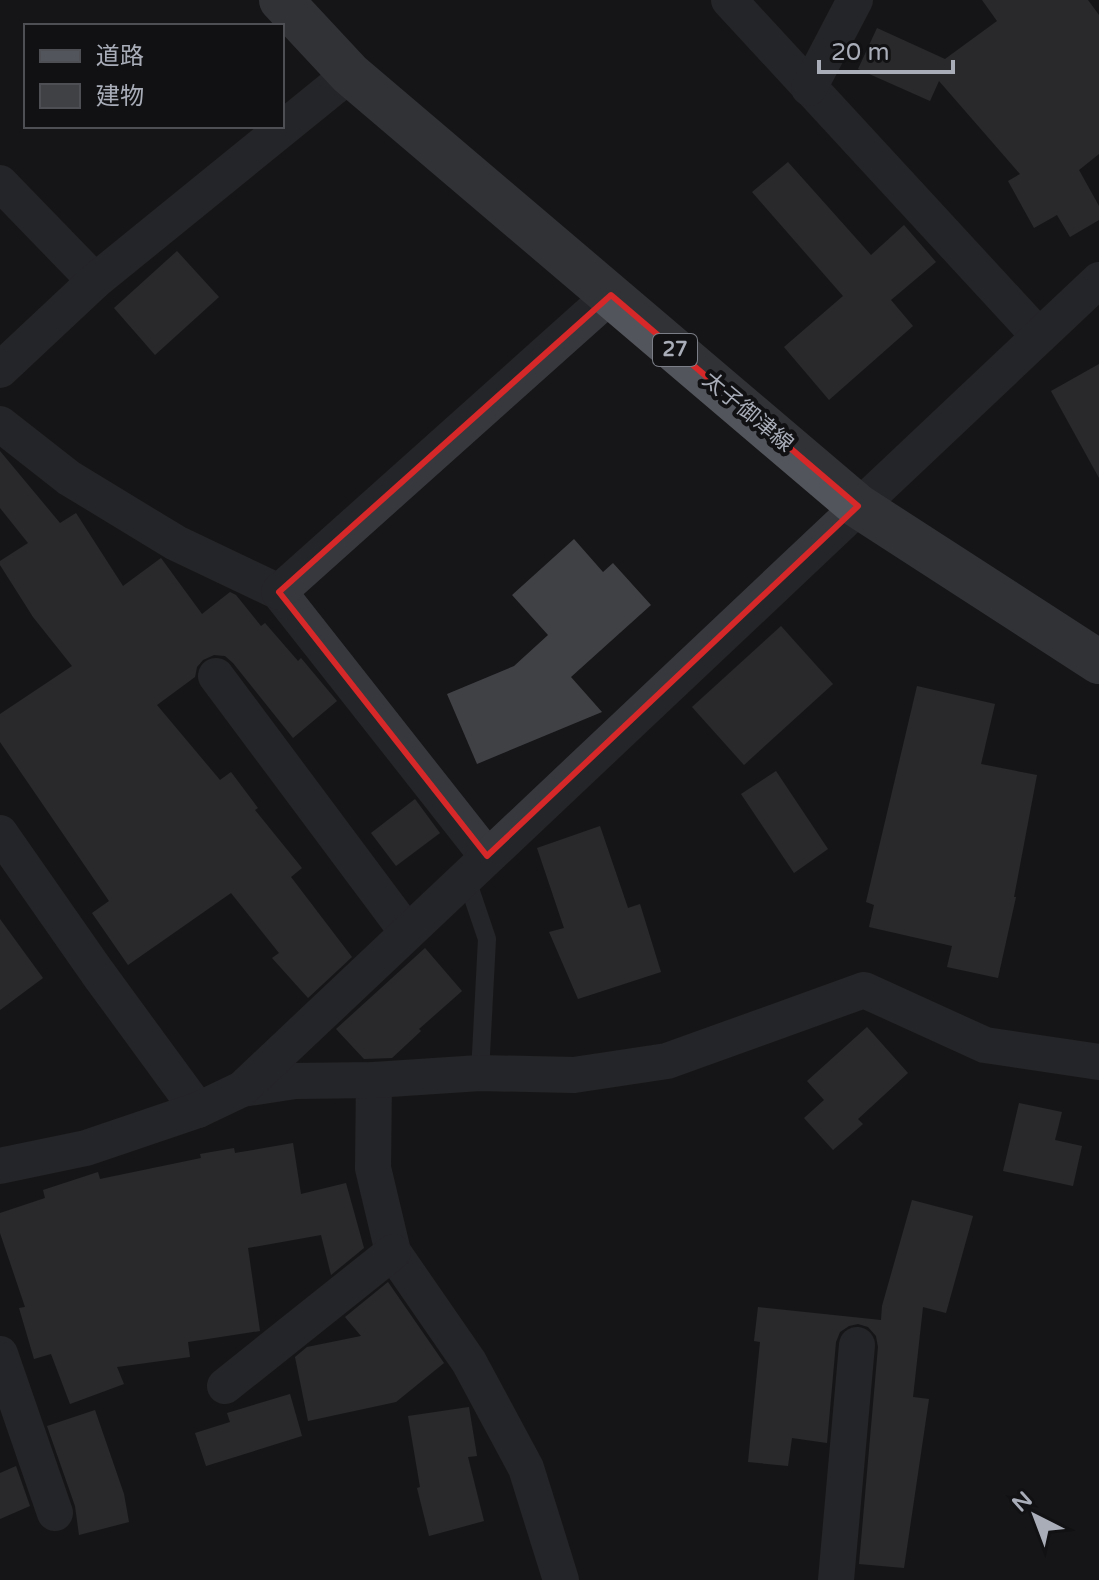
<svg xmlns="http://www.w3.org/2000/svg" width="1099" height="1580" viewBox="0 0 1099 1580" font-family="'Varela Round','Noto Sans JP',sans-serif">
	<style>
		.building { fill: #404145 }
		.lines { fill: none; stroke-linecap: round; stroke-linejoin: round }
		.lane { stroke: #37383d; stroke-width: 18 }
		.street { stroke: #37383d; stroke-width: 36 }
		.primary { stroke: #53555c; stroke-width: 44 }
		.marked { fill: none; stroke: #d62828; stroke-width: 6; stroke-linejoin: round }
		.labels { text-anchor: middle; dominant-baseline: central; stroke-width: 8; stroke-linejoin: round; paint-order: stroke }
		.shield { fill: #111113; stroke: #7b7e86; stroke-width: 2 }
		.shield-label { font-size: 20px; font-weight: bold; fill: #a8adb8 }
		.street-label { font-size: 22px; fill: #a8adb8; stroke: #111113 }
	</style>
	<rect width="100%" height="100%" fill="#161618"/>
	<g class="building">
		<polygon points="982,0 1088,0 1099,15 1099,154 1079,170 1099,206 1099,220 1070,237 1057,215 1034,228 1008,181 1020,174 939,81 930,101 858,69 877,28 945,59 997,21"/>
		<polygon points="788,162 871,255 904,225 936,262 891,300 913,326 829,400 784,347 843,296 752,192"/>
		<polygon points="177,251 219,297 155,355 114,308"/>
		<polygon points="1099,364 1099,478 1051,391"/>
		<polygon points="0,451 60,523 76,513 123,586 161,558 202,614 230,592 236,595 261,626 265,623 298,661 301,658 337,701 293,738 233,663 225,656 214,655 203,660 197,667 195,677 157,705 220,780 231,772 258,808 255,810 302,868 291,877 352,957 308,998 272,958 279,953 231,893 128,965 92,913 109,901 0,742 0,714 72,666 33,617 0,565 0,561 28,543 0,508"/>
		<polygon points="574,539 603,572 613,563 651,605 571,677 602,712 477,764 447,694 514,666 548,635 512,595"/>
		<polygon points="781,626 833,684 744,765 692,707"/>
		<polygon points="917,686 995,704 981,764 1037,775 1014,897 1016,897 998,978 947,967 952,946 869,927 874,905 866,902"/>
		<polygon points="776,771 828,849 794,873 741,794"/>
		<polygon points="415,799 440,833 396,866 371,833"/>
		<polygon points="600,826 628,908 640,904 661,972 578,999 549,932 564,928 537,848"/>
		<polygon points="0,919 43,978 0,1010"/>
		<polygon points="425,948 462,991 419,1029 421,1031 392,1058 364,1059 336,1029"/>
		<polygon points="867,1027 908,1073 858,1119 863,1124 833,1150 804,1118 824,1100 807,1081"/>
		<polygon points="1019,1103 1062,1112 1055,1140 1082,1146 1073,1186 1003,1171"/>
		<polygon points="293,1143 301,1194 346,1183 364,1248 331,1275 321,1235 248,1248 260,1331 188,1342 190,1357 117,1367 124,1384 70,1404 51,1354 34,1359 19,1308 25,1307 0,1233 0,1213 45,1198 43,1190 98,1172 100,1179 201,1158 200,1154 234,1148 235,1153"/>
		<polygon points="912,1200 973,1216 946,1313 923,1307 913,1397 929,1399 904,1568 859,1564 878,1347 876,1336 868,1327 858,1324 849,1326 840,1332 836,1342 827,1443 792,1438 788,1466 748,1462 760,1342 754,1341 758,1307 881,1320 882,1306"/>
		<polygon points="388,1282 444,1363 396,1402 308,1421 295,1357 307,1347 361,1336 345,1317"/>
		<polygon points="290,1394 302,1436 206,1466 195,1433 230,1422 227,1413"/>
		<polygon points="469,1407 477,1456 468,1457 484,1521 429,1536 417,1488 420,1487 408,1416"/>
		<polygon points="95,1410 124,1494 129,1522 79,1535 75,1506 47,1426"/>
		<polygon points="16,1466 30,1506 0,1519 0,1473"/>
	</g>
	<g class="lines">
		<polyline class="lane" points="466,877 487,939 480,1073"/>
		<g class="street">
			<polyline points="729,0 1039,336"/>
			<polyline points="809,88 855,0"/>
			<polyline points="0,183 95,281"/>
			<polyline points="0,370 95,281 350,74"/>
			<polyline points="0,424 69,478 176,543 279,592 487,856"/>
			<polyline points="279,592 611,295"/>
			<polyline points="216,676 407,932"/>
			<polyline points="0,833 97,972 198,1110"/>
			<polyline points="374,1080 373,1168 393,1252 469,1362 526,1468 561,1580"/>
			<polyline points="242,1089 295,1081 374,1080 480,1073 574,1075 667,1061 864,990 985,1045 1099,1062"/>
			<polyline points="0,1166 86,1148 198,1110 242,1089 1099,280"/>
			<polyline points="0,1354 55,1513"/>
			<polyline points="225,1386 393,1252"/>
			<polyline points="836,1580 857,1345"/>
		</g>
		<polyline class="primary" points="281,0 350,74 858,506 1099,662"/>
	</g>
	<path d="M0 0H1099V1580H0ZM 611,295 L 858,506 L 487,856 L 279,592 Z" fill="#161618" fill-opacity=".55" fill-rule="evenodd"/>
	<path class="marked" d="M 611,295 L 858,506 L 487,856 L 279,592 Z"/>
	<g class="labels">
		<rect class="shield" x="653" y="334" width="44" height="32" rx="6"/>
		<g class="shield-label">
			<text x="675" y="350">27</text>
		</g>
		<g class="street-label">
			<text transform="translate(748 412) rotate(40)">太子御津線</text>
		</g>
	</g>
	<rect x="24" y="24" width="260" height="104" fill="#111113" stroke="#4d4f55" stroke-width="2"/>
	<rect x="40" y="50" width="40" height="12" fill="#53555c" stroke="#4d4f55" stroke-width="2"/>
	<text x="96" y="64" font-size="24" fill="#a8adb8">道路</text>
	<rect x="40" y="84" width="40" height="24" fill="#404145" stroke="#4d4f55" stroke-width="2"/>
	<text x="96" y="104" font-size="24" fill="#a8adb8">建物</text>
	<g transform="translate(1035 1516) rotate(318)" stroke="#111113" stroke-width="6" paint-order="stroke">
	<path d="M0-6L14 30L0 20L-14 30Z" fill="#a8adb8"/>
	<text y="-12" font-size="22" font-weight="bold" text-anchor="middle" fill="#a8adb8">N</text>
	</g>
	<path d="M819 60v12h134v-12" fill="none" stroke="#a8adb8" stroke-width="4"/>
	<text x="831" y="60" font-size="24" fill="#a8adb8" stroke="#111113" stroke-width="6" paint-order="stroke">20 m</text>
</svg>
